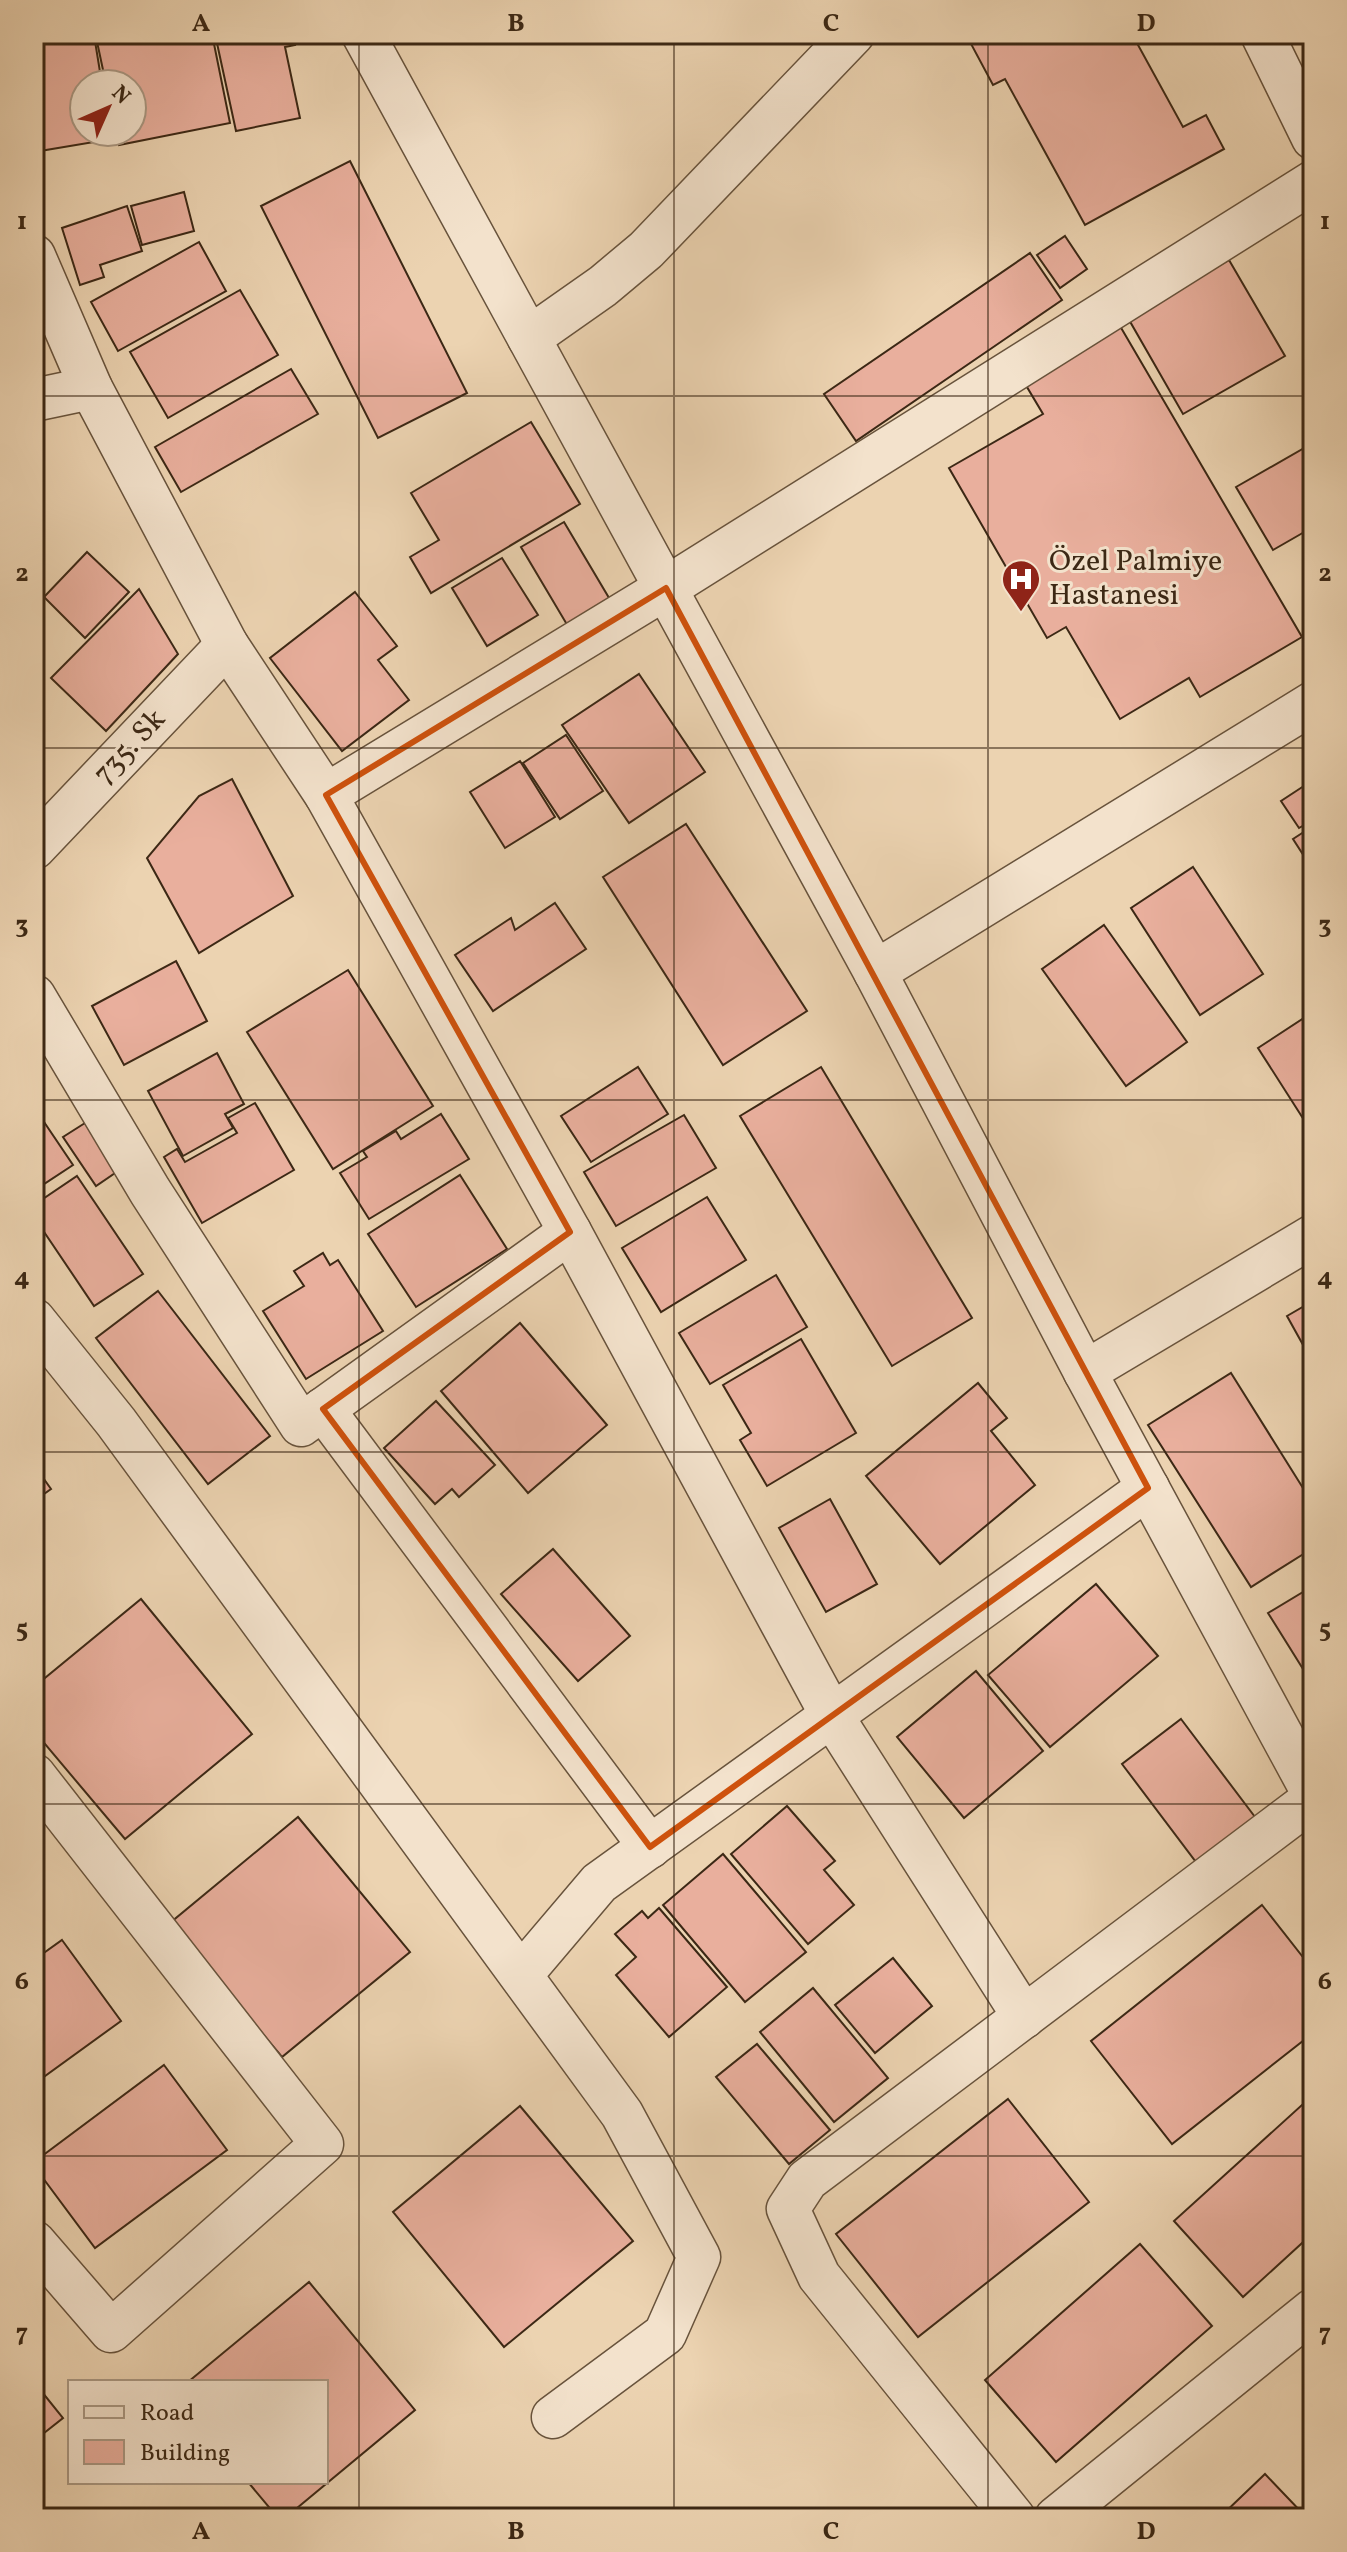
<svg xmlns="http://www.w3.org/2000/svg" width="1347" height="2552" viewBox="0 0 1347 2552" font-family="Vollkorn,serif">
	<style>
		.building { fill: #e9af9d; stroke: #3c2815; stroke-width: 2 }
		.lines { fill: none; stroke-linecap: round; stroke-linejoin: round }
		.street-casing { stroke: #68533c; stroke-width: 45 }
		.street { stroke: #f3e2cc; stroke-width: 42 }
		.marked { fill: none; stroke: #ce520d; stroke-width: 6; stroke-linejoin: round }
		.grid { fill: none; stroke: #3c2815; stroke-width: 2; stroke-opacity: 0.55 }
		.labels { text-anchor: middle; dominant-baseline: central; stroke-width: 6; stroke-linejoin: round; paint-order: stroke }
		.poi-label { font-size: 30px; fill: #3c2815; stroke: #f3e2cc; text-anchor: start }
		.street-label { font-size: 30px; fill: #3c2815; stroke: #f3e2cc }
		.neatline { fill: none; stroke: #3c2815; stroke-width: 3 }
		.grid-label { font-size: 26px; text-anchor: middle; font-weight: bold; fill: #3c2815 }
	</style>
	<rect width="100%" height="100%" fill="#ecd3b1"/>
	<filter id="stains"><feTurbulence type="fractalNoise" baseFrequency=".0025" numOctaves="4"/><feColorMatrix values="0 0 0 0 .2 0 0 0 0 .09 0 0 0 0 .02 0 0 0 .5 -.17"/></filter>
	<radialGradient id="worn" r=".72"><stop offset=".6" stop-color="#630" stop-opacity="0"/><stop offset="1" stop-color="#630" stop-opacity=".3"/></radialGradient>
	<g class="building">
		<polygon points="109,34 212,34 230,123 119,145 116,132 132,132 132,84 106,84 96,37"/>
		<polygon points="215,34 292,34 295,45 285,47 300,118 236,131"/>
		<polygon points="984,34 1132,34 1183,127 1206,115 1224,149 1085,225 1005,79 993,85 970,42"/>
		<polygon points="94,35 102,84 84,84 84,132 111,132 112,139 34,152 34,45"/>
		<polygon points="350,161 467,393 378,438 261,206"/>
		<polygon points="184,192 194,231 142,245 131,206"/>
		<polygon points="127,206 142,251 100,265 104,277 80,285 62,228"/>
		<polygon points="1065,236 1087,269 1060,288 1037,255"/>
		<polygon points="199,242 226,291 118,351 91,302"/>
		<polygon points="1030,253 1062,300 856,441 824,394"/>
		<polygon points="1229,260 1285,356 1183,414 1128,318"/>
		<polygon points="240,290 278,355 168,418 130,352"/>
		<polygon points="1120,326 1302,637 1200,697 1189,678 1120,719 1066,627 1047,638 949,468 1043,414 1024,382"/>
		<polygon points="291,369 318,414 181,492 155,447"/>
		<polygon points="531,422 580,504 431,593 410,557 439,540 411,493"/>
		<polygon points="1313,443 1313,527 1273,550 1236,487"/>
		<polygon points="564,522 612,603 569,628 521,547"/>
		<polygon points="87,552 129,592 85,638 44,597"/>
		<polygon points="502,558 538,615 487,646 452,588"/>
		<polygon points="139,589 178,654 106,731 51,678"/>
		<polygon points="355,592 397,646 378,660 409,700 342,751 270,658"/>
		<polygon points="639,674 705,772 629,823 562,725"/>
		<polygon points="566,735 603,791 560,819 523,763"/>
		<polygon points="520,761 555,817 505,848 470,792"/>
		<polygon points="232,779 293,896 199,953 147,858 199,796"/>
		<polygon points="1313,780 1313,820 1299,828 1281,801"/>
		<polygon points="686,824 807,1011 723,1065 603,877"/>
		<polygon points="1313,826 1313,870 1293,839"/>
		<polygon points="1193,867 1263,974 1200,1015 1131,908"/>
		<polygon points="555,903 586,949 493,1011 455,955 511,918 515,930"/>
		<polygon points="1104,925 1187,1042 1126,1086 1042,969"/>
		<polygon points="176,961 207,1021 124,1065 92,1006"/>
		<polygon points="348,970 433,1106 333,1169 247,1032"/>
		<polygon points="1313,1012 1313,1134 1258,1048"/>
		<polygon points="217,1053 244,1104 225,1114 233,1128 183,1156 148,1091"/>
		<polygon points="638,1067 668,1114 591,1162 561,1116"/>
		<polygon points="821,1067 972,1318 892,1366 740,1116"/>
		<polygon points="255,1103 294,1170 202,1223 164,1157 177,1149 185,1162 237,1133 228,1118"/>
		<polygon points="38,1113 73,1165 44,1184 34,1169 34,1116"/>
		<polygon points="441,1114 469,1159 369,1219 340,1173 367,1157 363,1151 396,1131 401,1139"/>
		<polygon points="684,1115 716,1168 616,1226 584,1172"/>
		<polygon points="85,1123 118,1171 96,1186 63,1137"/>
		<polygon points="460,1175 507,1249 416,1307 368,1234"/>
		<polygon points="77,1176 143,1274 94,1306 34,1217 34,1205"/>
		<polygon points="707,1197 746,1260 661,1312 622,1248"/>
		<polygon points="323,1253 330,1265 338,1260 383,1331 306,1379 263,1311 304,1286 294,1271"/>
		<polygon points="776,1275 807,1327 710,1384 679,1333"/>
		<polygon points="158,1291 270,1436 208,1484 96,1338"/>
		<polygon points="1313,1301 1313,1348 1307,1352 1287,1316"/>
		<polygon points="520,1323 607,1425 528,1493 441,1391"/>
		<polygon points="801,1339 856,1433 767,1486 740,1440 751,1433 723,1385"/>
		<polygon points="1231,1373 1313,1504 1313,1548 1251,1587 1148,1425"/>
		<polygon points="978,1383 1007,1418 991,1431 1035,1485 940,1564 866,1476"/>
		<polygon points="436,1401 495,1465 459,1497 452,1489 435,1504 384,1448"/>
		<polygon points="34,1465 51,1489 34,1501"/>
		<polygon points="830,1499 877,1584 826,1612 779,1528"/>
		<polygon points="553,1549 630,1636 578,1681 501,1594"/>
		<polygon points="1096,1584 1158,1656 1050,1747 988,1675"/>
		<polygon points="1313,1586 1313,1685 1268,1613"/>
		<polygon points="141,1599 252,1734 125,1839 34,1731 34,1687"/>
		<polygon points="976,1671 1043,1751 964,1818 897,1737"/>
		<polygon points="1181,1719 1255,1817 1196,1862 1122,1764"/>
		<polygon points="787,1806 835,1861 824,1870 854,1905 808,1944 731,1854"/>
		<polygon points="298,1817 410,1952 282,2057 170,1923"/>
		<polygon points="723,1854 806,1952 745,2002 663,1905"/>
		<polygon points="1262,1905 1313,1970 1313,2033 1172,2144 1091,2041"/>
		<polygon points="659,1908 727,1987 669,2037 616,1975 636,1957 615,1934 642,1911 648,1918"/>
		<polygon points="62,1940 121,2021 34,2084 34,1960"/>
		<polygon points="893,1958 932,2006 875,2053 835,2005"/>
		<polygon points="813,1988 888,2078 834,2122 760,2032"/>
		<polygon points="757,2044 830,2130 789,2164 716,2077"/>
		<polygon points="164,2065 227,2150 95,2248 34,2166 34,2162"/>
		<polygon points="1313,2095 1313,2233 1243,2297 1174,2221"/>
		<polygon points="1008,2099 1089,2202 918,2337 836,2234"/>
		<polygon points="520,2106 633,2241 504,2347 393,2212"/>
		<polygon points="1140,2244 1212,2326 1056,2462 985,2380"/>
		<polygon points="309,2282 415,2410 285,2518 278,2518 248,2482 326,2482 326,2382 188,2382"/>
		<polygon points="34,2382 63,2418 34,2441"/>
		<polygon points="1265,2474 1307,2518 1219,2518"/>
	</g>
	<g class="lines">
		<defs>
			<g id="street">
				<polyline points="363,34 875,972 1085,1372 1313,1793"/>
				<polyline points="1262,34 1313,138"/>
				<polyline points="34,256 91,388 227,645 326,795 570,1232 832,1716 1024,2017"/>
				<polyline points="529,338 603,286 646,250 853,34"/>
				<polyline points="34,400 91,388"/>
				<polyline points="326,795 666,588 1313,182"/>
				<polyline points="34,848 227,645"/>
				<polyline points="875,972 1313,703"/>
				<polyline points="34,996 150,1191 301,1425 570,1232"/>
				<polyline points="34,1320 116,1422 622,2114 699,2257 665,2334 553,2417"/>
				<polyline points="1085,1372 1313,1236"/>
				<polyline points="323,1409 650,1847"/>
				<polyline points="34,1775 322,2144 111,2331 34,2242"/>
				<polyline points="521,1975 599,1883 1148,1488"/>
				<polyline points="1014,2518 819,2276 788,2209 807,2180 1313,1799"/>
				<polyline points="1056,2518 1313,2310"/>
			</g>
		</defs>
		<use href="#street" class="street-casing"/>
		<use href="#street" class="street"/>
	</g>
	<path class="marked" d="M 666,588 L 1148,1488 L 650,1847 L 323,1409 L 570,1232 L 326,795 Z"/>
	<path class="grid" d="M 359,34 L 359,2518M 674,34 L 674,2518M 988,34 L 988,2518M 34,396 L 1313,396M 34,748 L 1313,748M 34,1100 L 1313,1100M 34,1452 L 1313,1452M 34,1804 L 1313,1804M 34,2156 L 1313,2156"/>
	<defs>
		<symbol id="hospital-pin" viewBox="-11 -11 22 30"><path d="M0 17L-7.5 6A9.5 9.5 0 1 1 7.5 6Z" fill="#8f2418" stroke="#f3e2cc"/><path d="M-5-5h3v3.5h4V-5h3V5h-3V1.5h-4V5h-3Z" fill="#fff"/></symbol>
	</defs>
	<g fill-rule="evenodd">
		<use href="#hospital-pin" x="999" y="557" width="44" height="60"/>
	</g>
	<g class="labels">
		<g class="poi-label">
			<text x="1049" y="562">Özel Palmiye<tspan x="1049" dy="34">Hastanesi</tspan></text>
		</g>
		<g class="street-label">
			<text transform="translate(130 747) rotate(-47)">735. Sk</text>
		</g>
	</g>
	<rect width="1347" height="2552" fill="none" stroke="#ecd3b1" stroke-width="88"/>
	<rect x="68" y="2380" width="260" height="104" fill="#f3e2cc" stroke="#aa9883" stroke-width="2"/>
	<rect x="84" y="2406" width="40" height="12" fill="#f3e2cc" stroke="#aa9883" stroke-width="2"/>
	<text x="140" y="2420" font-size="24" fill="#3c2815">Road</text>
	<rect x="84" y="2440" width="40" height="24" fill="#e9af9d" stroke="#aa9883" stroke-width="2"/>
	<text x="140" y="2460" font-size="24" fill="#3c2815">Building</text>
	<g transform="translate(108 108) rotate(45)"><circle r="38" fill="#f3e2cc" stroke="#aa9883" stroke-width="2"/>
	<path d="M0-6L14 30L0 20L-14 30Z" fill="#8f2418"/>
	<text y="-12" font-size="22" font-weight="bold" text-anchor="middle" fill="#3c2815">N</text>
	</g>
	<rect x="44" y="44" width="1259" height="2464" class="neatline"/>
	<g class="grid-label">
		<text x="201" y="31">A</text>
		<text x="516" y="31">B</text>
		<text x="831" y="31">C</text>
		<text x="1146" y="31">D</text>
		<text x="22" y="229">1</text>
		<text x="1325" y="229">1</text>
		<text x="22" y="581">2</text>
		<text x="1325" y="581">2</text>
		<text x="22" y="933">3</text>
		<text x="1325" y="933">3</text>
		<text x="22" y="1285">4</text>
		<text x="1325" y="1285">4</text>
		<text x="22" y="1637">5</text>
		<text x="1325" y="1637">5</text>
		<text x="22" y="1989">6</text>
		<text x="1325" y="1989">6</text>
		<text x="22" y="2341">7</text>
		<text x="1325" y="2341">7</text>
		<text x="201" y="2539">A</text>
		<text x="516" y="2539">B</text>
		<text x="831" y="2539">C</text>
		<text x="1146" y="2539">D</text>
	</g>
	<rect width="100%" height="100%" filter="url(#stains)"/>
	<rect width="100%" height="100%" fill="url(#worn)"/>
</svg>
